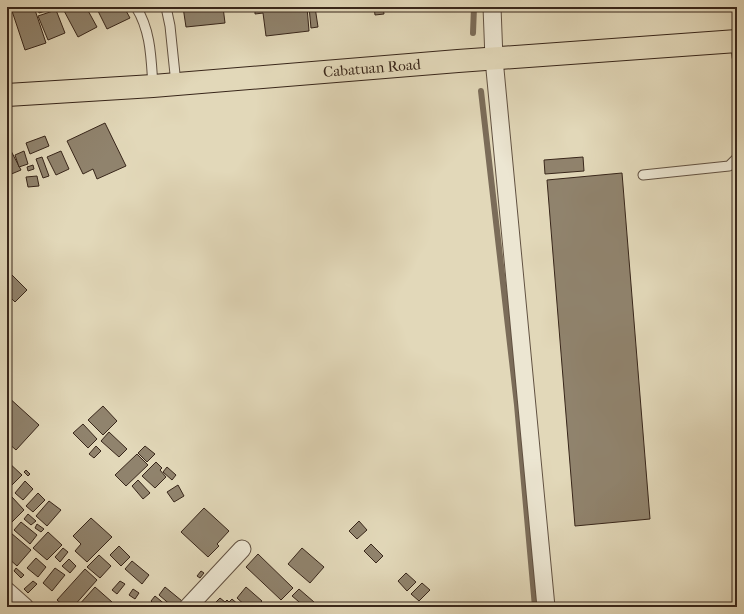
<svg xmlns="http://www.w3.org/2000/svg" width="744" height="614" viewBox="0 0 744 614" font-family="'IM FELL French Canon',serif">
	<style>
		.lines { fill: none; stroke-linecap: round; stroke-linejoin: round }
		.stream { stroke: #7b6c59; stroke-width: 6 }
		.building { fill: #90836d; stroke: #38261a }
		.service-casing { stroke: #625242; stroke-width: 11 }
		.minor-casing { stroke: #625242; stroke-width: 19 }
		.trunk-casing { stroke: #38261a; stroke-width: 24 }
		.service { stroke: #ece6d2; stroke-width: 9 }
		.minor { stroke: #ece6d2; stroke-width: 17 }
		.trunk { stroke: #e2d8b9; stroke-width: 22 }
		.labels { text-anchor: middle; dominant-baseline: central; stroke-width: 4; stroke-linejoin: round; paint-order: stroke }
		.street-label { font-size: 15px; fill: #38261a; stroke: #ece6d2 }
	</style>
	<rect width="100%" height="100%" fill="#e2d8b9"/>
	<filter id="stains"><feTurbulence type="fractalNoise" baseFrequency=".005" numOctaves="4"/><feColorMatrix values="0 0 0 0 .2 0 0 0 0 .09 0 0 0 0 .02 0 0 0 .5 -.17"/></filter>
	<radialGradient id="worn" r=".72"><stop offset=".6" stop-color="#630" stop-opacity="0"/><stop offset="1" stop-color="#630" stop-opacity=".3"/></radialGradient>
	<g class="lines">
		<g class="stream">
			<polyline points="473,33 474,7"/>
			<polyline points="481,91 517,405 535,607"/>
		</g>
	</g>
	<g class="building">
		<polygon points="25,7 34,7 46,43 25,50 12,11"/>
		<polygon points="37,7 56,7 56,8 39,13"/>
		<polygon points="62,7 86,7 97,27 78,37"/>
		<polygon points="96,7 124,7 130,18 107,29"/>
		<polygon points="183,7 223,7 225,23 186,27"/>
		<polygon points="255,7 307,7 309,31 266,36 263,13 255,14"/>
		<polygon points="309,7 315,7 318,27 311,28"/>
		<polygon points="374,7 383,7 384,14 375,15"/>
		<polygon points="432,7 461,7 432,8"/>
		<polygon points="56,10 65,33 48,40 38,16"/>
		<polygon points="105,123 126,166 97,179 93,169 83,174 67,141"/>
		<polygon points="45,136 49,146 30,154 26,143"/>
		<polygon points="10,149 21,170 9,175 7,170 7,150"/>
		<polygon points="24,151 28,164 19,167 15,155"/>
		<polygon points="61,151 69,169 56,175 47,157"/>
		<polygon points="42,157 49,176 43,178 36,159"/>
		<polygon points="583,157 584,171 545,174 544,160"/>
		<polygon points="33,165 34,169 28,171 27,167"/>
		<polygon points="622,173 650,519 575,526 547,180"/>
		<polygon points="37,176 39,186 28,187 26,177"/>
		<polygon points="9,272 27,290 15,302 7,294 7,274"/>
		<polygon points="7,396 39,425 16,450 7,442"/>
		<polygon points="103,406 117,421 103,435 88,420"/>
		<polygon points="83,424 97,439 88,448 73,433"/>
		<polygon points="109,432 127,449 119,457 101,441"/>
		<polygon points="96,446 101,451 94,458 89,454"/>
		<polygon points="145,446 155,454 147,462 138,453"/>
		<polygon points="137,454 148,465 126,486 115,475"/>
		<polygon points="7,461 22,475 11,486 7,483"/>
		<polygon points="156,462 162,468 160,470 166,477 155,488 142,476"/>
		<polygon points="167,467 176,475 172,480 163,472"/>
		<polygon points="26,470 30,474 28,476 24,472"/>
		<polygon points="138,480 150,493 143,499 132,486"/>
		<polygon points="25,481 33,489 23,500 15,493"/>
		<polygon points="178,485 184,496 174,502 167,492"/>
		<polygon points="38,493 45,500 33,512 26,506"/>
		<polygon points="12,497 24,510 11,523 7,519 7,502"/>
		<polygon points="49,501 61,510 47,526 36,516"/>
		<polygon points="204,508 229,531 217,544 219,546 208,557 181,532"/>
		<polygon points="28,514 36,521 31,525 24,519"/>
		<polygon points="91,518 112,537 87,562 75,551 81,544 73,536"/>
		<polygon points="359,521 367,530 357,539 349,531"/>
		<polygon points="21,522 37,535 30,544 14,530"/>
		<polygon points="37,524 44,529 41,532 35,528"/>
		<polygon points="48,532 62,545 47,560 33,548"/>
		<polygon points="11,533 31,550 17,566 7,557 7,537"/>
		<polygon points="371,544 383,556 376,563 364,551"/>
		<polygon points="119,546 130,557 121,566 110,555"/>
		<polygon points="63,548 68,552 60,562 55,557"/>
		<polygon points="302,548 324,567 310,583 288,564"/>
		<polygon points="258,554 293,588 281,600 246,567"/>
		<polygon points="99,555 111,566 100,578 87,567"/>
		<polygon points="36,558 46,567 38,577 27,568"/>
		<polygon points="69,559 76,566 70,573 62,566"/>
		<polygon points="132,561 149,575 142,584 125,569"/>
		<polygon points="7,562 11,566 7,570"/>
		<polygon points="16,568 24,575 21,578 14,571"/>
		<polygon points="55,568 65,575 52,591 43,583"/>
		<polygon points="85,569 97,580 73,607 65,607 57,600"/>
		<polygon points="201,571 204,573 200,578 197,576"/>
		<polygon points="406,573 416,582 407,591 398,581"/>
		<polygon points="33,581 37,584 28,593 24,589"/>
		<polygon points="120,581 125,584 117,594 112,590"/>
		<polygon points="422,583 430,590 419,601 411,594"/>
		<polygon points="95,587 112,602 107,607 78,607 78,606"/>
		<polygon points="165,587 182,601 177,607 173,607 159,595"/>
		<polygon points="246,587 262,601 256,607 247,607 237,598"/>
		<polygon points="133,589 139,593 135,599 129,595"/>
		<polygon points="299,589 314,602 310,607 305,607 292,596"/>
		<polygon points="155,596 167,606 166,607 157,607 151,601"/>
		<polygon points="220,598 225,602 227,600 229,602 232,599 241,607 215,607 213,605"/>
		<polygon points="130,602 135,606 125,607"/>
		<polygon points="55,603 60,607 51,607"/>
	</g>
	<g class="lines">
		<defs>
			<g id="service">
				<path d="M 136,7 C 151,31 151,58 153,86"/>
				<polyline points="166,7 170,26 176,84"/>
				<polyline points="735,41 737,57"/>
				<polyline points="643,175 729,166 737,158"/>
			</g>
			<g id="minor">
				<polyline points="492,7 494,59 546,607"/>
				<polyline points="7,591 25,607"/>
				<polyline points="188,607 242,549"/>
			</g>
			<g id="trunk">
				<path id="s1" d="M 7,95 L 153,86 L 458,61 L 737,41"/>
			</g>
		</defs>
		<use href="#service" class="service-casing"/>
		<use href="#minor" class="minor-casing"/>
		<use href="#trunk" class="trunk-casing"/>
		<use href="#service" class="service"/>
		<use href="#minor" class="minor"/>
		<use href="#trunk" class="trunk"/>
	</g>
	<g class="labels">
		<g class="street-label">
			<text stroke="none"><textPath href="#s1" startOffset="366">Cabatuan Road</textPath></text>
		</g>
	</g>
	<rect width="744" height="614" fill="none" stroke="#e2d8b9" stroke-width="24"/>
	<rect x="8" y="8" width="728" height="598" fill="none" stroke="#38261a" stroke-width="2"/>
	<rect x="12" y="12" width="720" height="590" fill="none" stroke="#38261a"/>
	<rect width="100%" height="100%" filter="url(#stains)"/>
	<rect width="100%" height="100%" fill="url(#worn)"/>
</svg>
